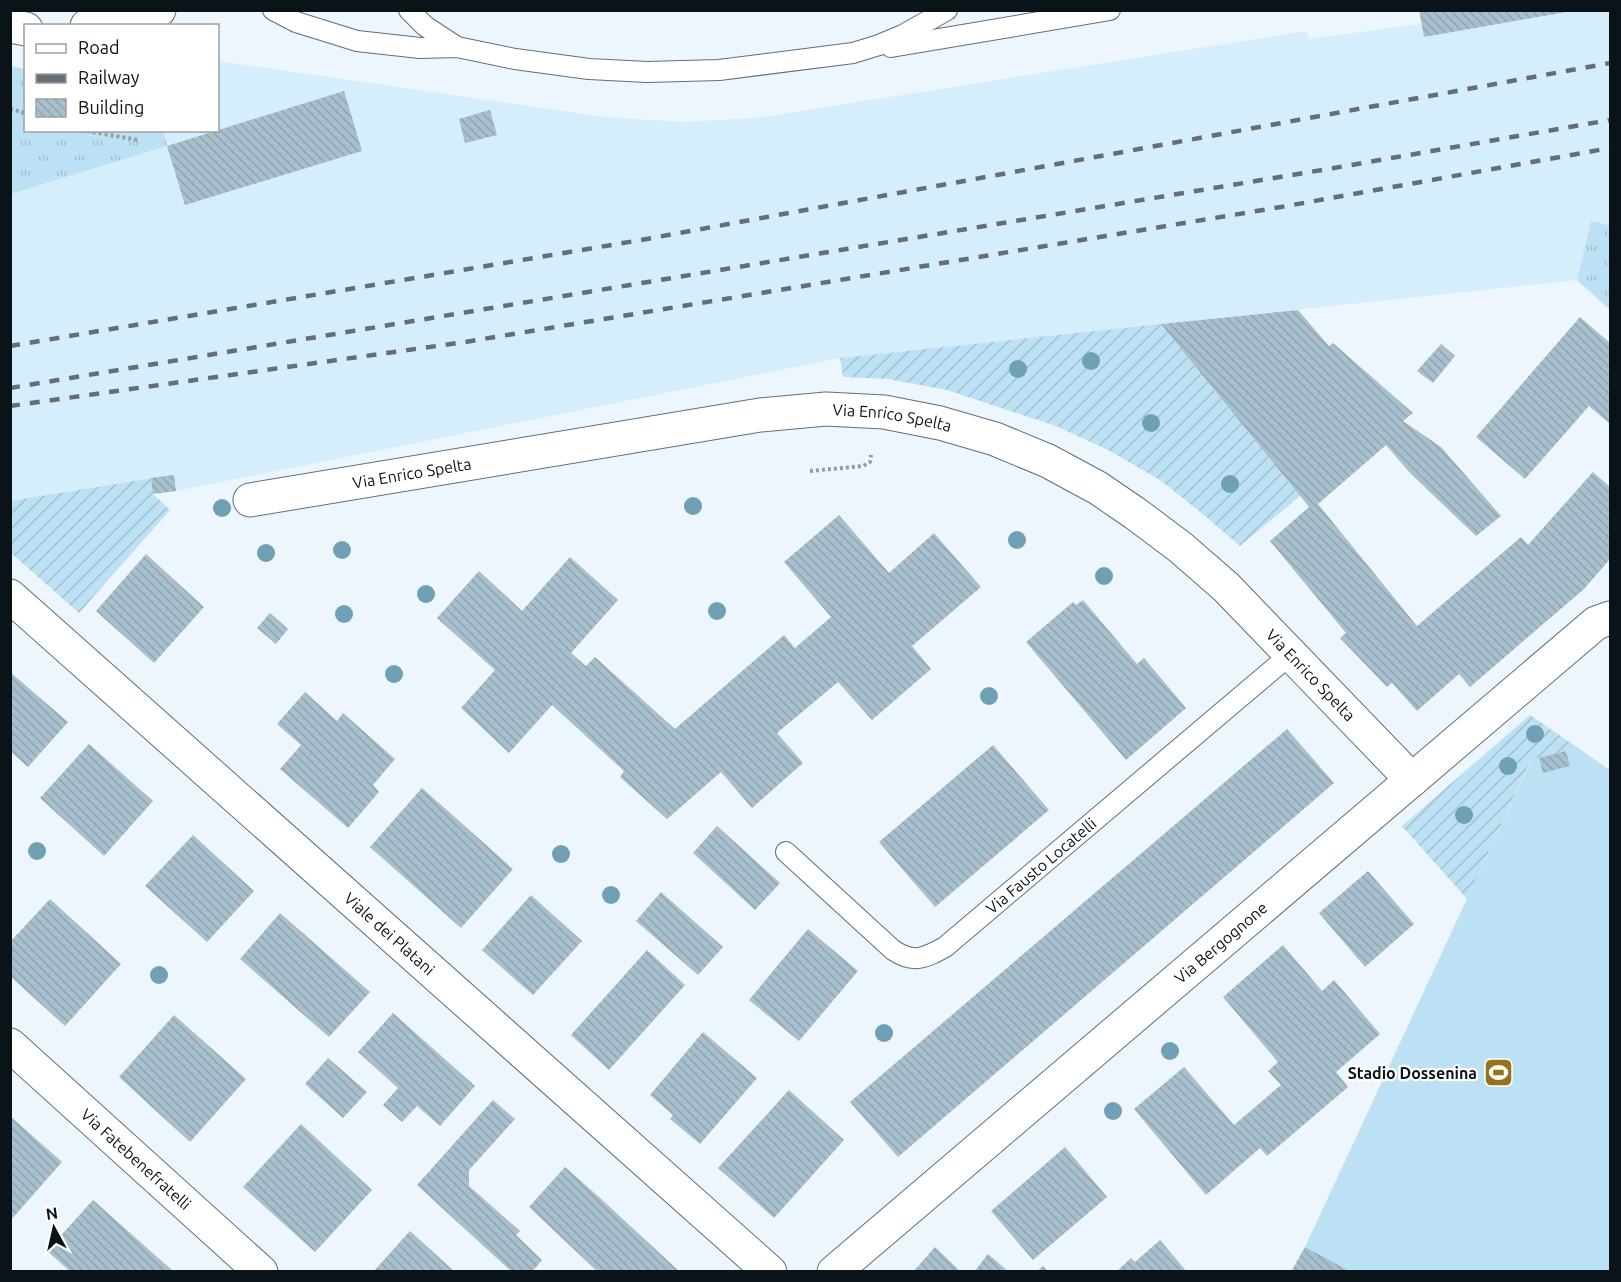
<svg xmlns="http://www.w3.org/2000/svg" width="1621" height="1282" viewBox="0 0 1621 1282" font-family="Ubuntu,sans-serif">
	<style>
		.built { fill: #d4eefc }
		.grass { fill: url(#grass-tufts) }
		.garden { fill: url(#garden-furrows) }
		.pitch { fill: #bde1f4 }
		.building { fill: url(#building-back-hatch) }
		.lines { fill: none; stroke-linecap: round; stroke-linejoin: round }
		.lane-casing { stroke: #5b717d; stroke-width: 22 }
		.street-casing { stroke: #5b717d; stroke-width: 35 }
		.secondary-casing { stroke: #5b717d; stroke-width: 35 }
		.path { stroke: #929ca1; stroke-width: 4; stroke-dasharray: 3 3; stroke-linecap: butt }
		.lane { stroke: #fff; stroke-width: 20 }
		.street { stroke: #fff; stroke-width: 33 }
		.secondary { stroke: #fff; stroke-width: 33 }
		.rail { stroke: #656e74; stroke-width: 4.5; stroke-dasharray: 10 10; stroke-linecap: butt }
		.tree { fill: #70a0b3 }
		.labels { text-anchor: middle; dominant-baseline: central; stroke-width: 4.5; stroke-linejoin: round; paint-order: stroke }
		.street-label { font-size: 16px; fill: #0a1318; stroke: #fff }
		.poi-label { font-size: 16px; font-weight: bold; fill: #0a1318; stroke: #fff; text-anchor: end }
	</style>
	<defs>
		<pattern id="grass-tufts" width="24" height="20" patternUnits="userSpaceOnUse" patternTransform="scale(1.5)"><rect width="24" height="20" fill="#bde1f4"/><path d="M3 7l-1-3M5 7V3M7 7l1-3M15 17l-1-3M17 17v-4M19 17l1-3" fill="none" stroke="#a1c0d0"/></pattern>
		<pattern id="garden-furrows" width="10" height="10" patternUnits="userSpaceOnUse" patternTransform="scale(1.5)"><rect width="10" height="10" fill="#bde1f4"/><path d="M-1 1l2-2M0 10L10 0M9 11l2-2" fill="none" stroke="#a1c0d0"/></pattern>
		<pattern id="building-back-hatch" width="6" height="6" patternUnits="userSpaceOnUse" patternTransform="scale(1.5)"><rect width="6" height="6" fill="#a8c0cd"/><path d="M-1 5l2 2M0 0l6 6M5-1l2 2" fill="none" stroke="#8fa4af"/></pattern>
	</defs>
	<rect width="100%" height="100%" fill="#ecf6fc"/>
	<polygon class="built" points="1572,11 1610,11 1610,225 1591,221 1577,280 840,358 176,491 153,494 150,478 11,501 11,194 167,146 164,131 218,130 218,61 605,117 682,122 757,118 1307,31 1308,39 1421,24 1424,37"/>
	<g class="grass">
		<polygon points="10,66 25,69 26,130 164,131 167,146 11,194"/>
		<polygon points="1591,221 1610,225 1610,310 1577,280"/>
	</g>
	<g class="garden">
		<polygon points="1161,324 1300,496 1240,546 1204,515 1160,480 1110,451 1056,426 947,390 888,379 843,377 840,358"/>
		<polygon points="151,478 153,494 170,510 79,613 11,553 11,501"/>
		<polygon points="1530,715 1578,748 1531,760 1467,899 1402,826"/>
	</g>
	<polygon class="pitch" points="1578,748 1610,770 1610,1271 1291,1272 1305,1247 1532,759"/>
	<g class="building">
		<polygon points="1419,10 1566,10 1566,12 1424,37"/>
		<polygon points="344,91 362,151 185,205 167,146"/>
		<polygon points="490,110 497,135 465,143 459,119"/>
		<polygon points="1298,310 1329,346 1333,343 1413,413 1403,421 1441,447 1501,516 1476,536 1410,473 1386,445 1318,504 1417,626 1521,537 1528,545 1593,472 1610,487 1610,559 1584,589 1470,687 1459,674 1417,711 1392,683 1387,687 1340,638 1346,633 1270,541 1309,507 1161,324"/>
		<polygon points="1580,317 1610,343 1610,424 1589,406 1525,479 1476,437"/>
		<polygon points="1441,344 1455,356 1433,383 1417,371"/>
		<polygon points="174,475 176,491 153,494 151,478"/>
		<polygon points="839,515 889,573 934,533 981,587 912,646 931,669 872,720 838,682 777,733 803,763 752,808 721,772 667,819 620,777 624,771 552,705 509,753 461,708 495,670 437,618 479,571 522,611 570,557 618,600 571,653 586,666 595,657 675,729 784,635 795,648 831,617 784,562"/>
		<polygon points="146,554 204,607 154,663 96,611"/>
		<polygon points="1083,600 1137,664 1144,658 1186,708 1126,760 1026,642 1073,602 1076,605"/>
		<polygon points="270,613 288,629 276,644 257,628"/>
		<polygon points="10,672 68,722 28,767 10,751"/>
		<polygon points="305,692 337,721 343,713 395,759 373,785 379,792 348,828 280,769 301,745 277,724"/>
		<polygon points="1287,729 1334,783 898,1157 850,1102"/>
		<polygon points="89,744 153,801 104,856 40,798"/>
		<polygon points="993,745 1049,810 935,907 879,842"/>
		<polygon points="1566,751 1570,766 1543,773 1539,758"/>
		<polygon points="422,788 513,869 461,928 370,847"/>
		<polygon points="717,826 780,883 755,910 693,853"/>
		<polygon points="193,835 254,891 207,942 145,886"/>
		<polygon points="1368,871 1414,924 1365,967 1319,913"/>
		<polygon points="661,892 723,947 698,975 636,921"/>
		<polygon points="531,895 582,941 533,995 482,950"/>
		<polygon points="50,899 121,964 65,1026 10,976 10,942"/>
		<polygon points="280,913 370,992 329,1037 240,959"/>
		<polygon points="808,929 858,971 799,1041 749,1000"/>
		<polygon points="1283,945 1322,991 1334,980 1380,1034 1336,1072 1348,1087 1267,1156 1260,1148 1206,1195 1134,1109 1184,1067 1234,1125 1281,1085 1268,1071 1278,1062 1223,997"/>
		<polygon points="647,950 685,985 609,1070 571,1035"/>
		<polygon points="393,1013 475,1086 440,1126 417,1106 402,1122 383,1105 398,1088 358,1052"/>
		<polygon points="174,1015 246,1079 190,1142 119,1077"/>
		<polygon points="703,1032 757,1078 700,1144 670,1119 673,1115 650,1095"/>
		<polygon points="328,1058 367,1092 343,1118 305,1084"/>
		<polygon points="789,1090 844,1140 774,1218 718,1168"/>
		<polygon points="493,1100 515,1119 469,1170 469,1186 520,1231 516,1235 542,1260 532,1272 512,1272 417,1185"/>
		<polygon points="10,1116 62,1162 10,1221"/>
		<polygon points="301,1124 372,1190 315,1252 243,1187"/>
		<polygon points="1065,1147 1107,1197 1033,1260 991,1211"/>
		<polygon points="565,1167 599,1197 680,1272 598,1272 529,1207"/>
		<polygon points="93,1200 174,1272 71,1272 47,1251"/>
		<polygon points="410,1231 455,1272 373,1272"/>
		<polygon points="1160,1240 1187,1272 1116,1272 1131,1258 1135,1262"/>
		<polygon points="935,1247 961,1272 913,1272"/>
		<polygon points="1305,1247 1351,1272 1291,1272"/>
		<polygon points="988,1254 1009,1272 974,1272"/>
		<polygon points="1043,1266 1049,1272 1036,1272"/>
	</g>
	<g class="lines">
		<defs>
			<g id="lane">
				<polyline points="273,10 296,22 357,41 420,48 457,47 515,59 589,69 647,72 719,70 853,53 879,45 903,35 947,10"/>
				<polyline points="409,10 425,26 457,47"/>
				<polyline points="891,47 1110,10"/>
				<path id="s1" d="M 786,852 L 893,950 C 914,964 925,958 945,947 L 1291,654"/>
			</g>
			<g id="street">
				<path id="s2" d="M 250,500 L 760,415 L 826,409 L 884,412 L 940,423 L 995,439 L 1048,461 L 1098,488 L 1136,514 L 1180,547 L 1226,587 L 1412,780"/>
				<path id="s3" d="M 10,596 L 770,1272"/>
				<path id="s4" d="M 10,1045 L 261,1272"/>
				<path id="s5" d="M 834,1272 L 1596,623 L 1610,618"/>
			</g>
			<g id="secondary">
				<polyline points="10,26 26,29"/>
				<polyline points="87,26 159,10"/>
			</g>
		</defs>
		<use href="#lane" class="lane-casing"/>
		<use href="#street" class="street-casing"/>
		<use href="#secondary" class="secondary-casing"/>
		<g class="path">
			<polyline points="10,109 26,113"/>
			<polyline points="81,130 138,140"/>
			<polyline points="810,471 863,466 870,462 871,455"/>
		</g>
		<use href="#lane" class="lane"/>
		<use href="#street" class="street"/>
		<use href="#secondary" class="secondary"/>
		<g class="rail">
			<polyline points="10,346 641,240 1610,63"/>
			<polyline points="10,388 1334,168 1610,120"/>
			<polyline points="10,406 465,342 1281,207 1610,148"/>
		</g>
	</g>
	<g class="tree">
		<circle cx="1091" cy="361" r="9"/>
		<circle cx="1018" cy="369" r="9"/>
		<circle cx="1151" cy="423" r="9"/>
		<circle cx="1230" cy="484" r="9"/>
		<circle cx="693" cy="506" r="9"/>
		<circle cx="222" cy="508" r="9"/>
		<circle cx="1017" cy="540" r="9"/>
		<circle cx="342" cy="550" r="9"/>
		<circle cx="266" cy="553" r="9"/>
		<circle cx="1104" cy="576" r="9"/>
		<circle cx="426" cy="594" r="9"/>
		<circle cx="717" cy="611" r="9"/>
		<circle cx="344" cy="614" r="9"/>
		<circle cx="394" cy="674" r="9"/>
		<circle cx="989" cy="696" r="9"/>
		<circle cx="1535" cy="734" r="9"/>
		<circle cx="1508" cy="766" r="9"/>
		<circle cx="1464" cy="815" r="9"/>
		<circle cx="37" cy="851" r="9"/>
		<circle cx="561" cy="854" r="9"/>
		<circle cx="611" cy="895" r="9"/>
		<circle cx="159" cy="975" r="9"/>
		<circle cx="884" cy="1033" r="9"/>
		<circle cx="1170" cy="1051" r="9"/>
		<circle cx="1113" cy="1111" r="9"/>
	</g>
	<defs>
		<symbol id="stadium-square" viewBox="-11 -11 22 22"><rect x="-9" y="-9" width="18" height="18" rx="4" fill="#97711b" stroke="#fff"/><path d="M0-5a6.5 5 0 1 0 0 10a6.5 5 0 1 0 0-10ZM-3.5-1.8h7v3.6h-7Z" fill="#fff"/></symbol>
	</defs>
	<g fill-rule="evenodd">
		<use href="#stadium-square" x="1482" y="1056" width="33" height="33"/>
	</g>
	<g class="labels">
		<g class="street-label">
			<text stroke="none"><textPath href="#s2" startOffset="650">Via Enrico Spelta</textPath></text>
			<text stroke="none"><textPath href="#s2" startOffset="164">Via Enrico Spelta</textPath></text>
			<text stroke="none"><textPath href="#s2" startOffset="1154">Via Enrico Spelta</textPath></text>
			<text stroke="none"><textPath href="#s1" startOffset="327">Via Fausto Locatelli</textPath></text>
			<text stroke="none"><textPath href="#s3" startOffset="508">Viale dei Platani</textPath></text>
			<text stroke="none"><textPath href="#s5" startOffset="508">Via Bergognone</textPath></text>
			<text stroke="none"><textPath href="#s4" startOffset="170">Via Fatebenefratelli</textPath></text>
		</g>
		<g class="poi-label">
			<text x="1477" y="1073">Stadio Dossenina</text>
		</g>
	</g>
	<rect width="1621" height="1282" fill="none" stroke="#0a1318" stroke-width="24"/>
	<rect x="24" y="24" width="195" height="108" fill="#ffffff" stroke="#9da1a3" stroke-width="1.5"/>
	<rect x="36" y="44" width="30" height="9" fill="#ffffff" stroke="#9da1a3" stroke-width="1.5"/>
	<text x="78" y="54" font-size="18" fill="#0a1318">Road</text>
	<rect x="36" y="74" width="30" height="9" fill="#656e74" stroke="#9da1a3" stroke-width="1.5"/>
	<text x="78" y="84" font-size="18" fill="#0a1318">Railway</text>
	<rect x="36" y="99" width="30" height="18" fill="url(#building-back-hatch)" stroke="#9da1a3" stroke-width="1.5"/>
	<text x="78" y="114" font-size="18" fill="#0a1318">Building</text>
	<g transform="translate(54 1228) rotate(352)" stroke="#ffffff" stroke-width="4.5" paint-order="stroke">
	<path d="M0-4.5L10 22L0 15L-10 22Z" fill="#0a1318"/>
	<text y="-9" font-size="16" font-weight="bold" text-anchor="middle" fill="#0a1318">N</text>
	</g>
</svg>
